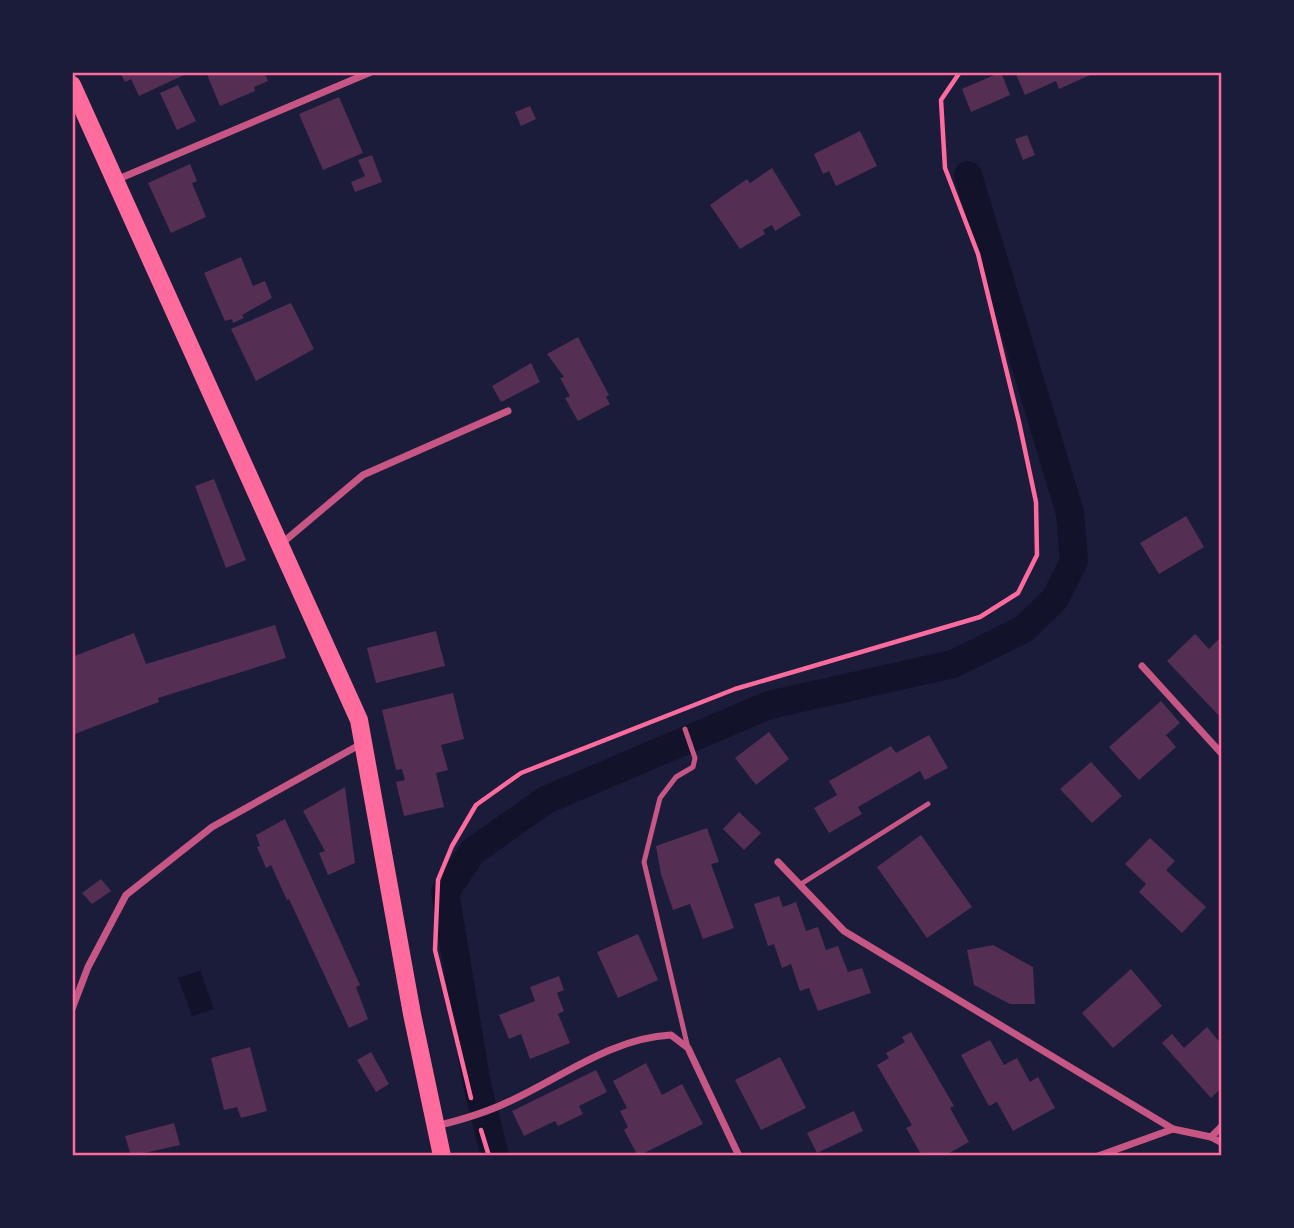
<svg xmlns="http://www.w3.org/2000/svg" width="1294" height="1228" viewBox="0 0 1294 1228" font-family="Ubuntu,sans-serif">
	<style>
		.water { fill: #12122b }
		.lines { fill: none; stroke-linecap: round; stroke-linejoin: round }
		.canal { stroke: #12122b; stroke-width: 28 }
		.building { fill: #542f53 }
		.path { stroke: #ff6b9d; stroke-width: 4.5 }
		.service { stroke: #c65784; stroke-width: 5 }
		.minor { stroke: #c65784; stroke-width: 7 }
		.primary { stroke: #ff6b9d; stroke-width: 18 }
		.neatline { fill: none; stroke: #ff6b9d; stroke-width: 2.5 }
	</style>
	<rect width="100%" height="100%" fill="#1b1b3a"/>
	<polygon class="water" points="200,971 214,1009 192,1016 178,978"/>
	<g class="lines">
		<polyline class="canal" points="495,1156 477,1085 445,892 473,851 546,800 769,705 953,664 1024,629 1055,599 1074,561 1070,513 968,175"/>
	</g>
	<g class="building">
		<polygon points="120,72 183,72 184,75 139,96 131,79 125,82"/>
		<polygon points="206,72 264,72 268,81 254,87 255,91 220,106"/>
		<polygon points="1001,72 1010,95 971,112 962,89"/>
		<polygon points="1015,72 1097,72 1059,89 1056,81 1025,95"/>
		<polygon points="178,85 196,121 177,130 160,93"/>
		<polygon points="339,97 363,153 323,170 299,114"/>
		<polygon points="530,106 536,119 521,126 515,112"/>
		<polygon points="860,131 877,166 836,186 829,171 823,174 814,154"/>
		<polygon points="1027,135 1035,155 1023,160 1015,139"/>
		<polygon points="372,155 382,182 355,192 351,182 365,176 358,160"/>
		<polygon points="190,164 197,181 192,183 206,217 171,233 148,183"/>
		<polygon points="772,168 801,215 775,231 772,225 763,230 765,234 740,249 710,205 747,179 750,183"/>
		<polygon points="241,257 253,286 265,281 272,298 242,315 244,318 233,323 232,319 225,321 204,273"/>
		<polygon points="291,303 314,349 256,381 231,329"/>
		<polygon points="578,337 609,395 606,397 610,404 578,421 565,398 570,396 560,378 564,377 547,354"/>
		<polygon points="531,363 540,382 501,402 492,386"/>
		<polygon points="214,479 246,560 226,568 195,486"/>
		<polygon points="1186,516 1204,547 1159,574 1140,543"/>
		<polygon points="275,625 286,658 158,698 159,702 72,735 72,657 134,633 146,664"/>
		<polygon points="436,631 445,666 376,683 367,648"/>
		<polygon points="1195,634 1209,649 1222,636 1222,719 1167,661"/>
		<polygon points="453,693 464,739 441,745 448,770 436,773 444,807 404,816 396,782 405,780 402,769 396,770 382,710"/>
		<polygon points="1161,701 1180,723 1166,735 1176,747 1139,780 1109,747"/>
		<polygon points="769,732 789,759 756,785 735,758"/>
		<polygon points="929,735 948,768 925,780 920,771 858,807 862,814 829,833 814,808 837,795 829,781 891,746 896,753"/>
		<polygon points="1091,762 1122,796 1092,823 1060,789"/>
		<polygon points="345,787 355,863 328,875 319,853 325,851 303,811"/>
		<polygon points="739,812 761,833 744,850 723,829"/>
		<polygon points="285,819 360,985 356,987 368,1019 349,1028 289,899 287,900 271,865 266,868 257,847 260,846 256,835"/>
		<polygon points="707,828 719,862 711,864 734,928 703,939 690,904 673,910 661,874 656,846"/>
		<polygon points="921,835 972,907 927,938 877,867"/>
		<polygon points="1150,838 1175,861 1166,870 1206,907 1182,933 1139,892 1146,884 1125,864"/>
		<polygon points="101,879 111,891 92,904 82,893"/>
		<polygon points="779,896 783,907 796,902 806,931 818,927 826,950 838,946 848,972 862,968 871,993 818,1011 809,988 800,991 791,964 782,968 774,944 768,946 754,904"/>
		<polygon points="638,934 658,980 618,998 597,952"/>
		<polygon points="993,945 1033,967 1035,1004 1010,1004 974,985 967,950"/>
		<polygon points="1131,969 1162,1006 1113,1048 1082,1013"/>
		<polygon points="559,976 564,990 557,993 564,1011 558,1014 570,1043 530,1059 521,1034 509,1039 499,1015 535,1001 530,987"/>
		<polygon points="1207,1027 1222,1045 1222,1087 1211,1098 1162,1043 1172,1034 1184,1048"/>
		<polygon points="911,1032 954,1106 950,1108 969,1142 944,1156 922,1156 906,1128 912,1125 877,1065 889,1058 886,1053 905,1042 902,1037"/>
		<polygon points="990,1040 1004,1065 1017,1058 1030,1082 1038,1077 1055,1108 1013,1131 997,1102 989,1106 961,1055"/>
		<polygon points="250,1047 267,1111 241,1118 237,1107 224,1110 211,1058"/>
		<polygon points="371,1052 389,1084 376,1092 357,1060"/>
		<polygon points="780,1057 806,1108 761,1130 735,1080"/>
		<polygon points="646,1063 662,1095 682,1084 703,1124 638,1156 624,1130 628,1127 620,1111 627,1108 613,1081"/>
		<polygon points="596,1070 607,1092 579,1106 583,1114 558,1126 555,1121 524,1136 512,1111"/>
		<polygon points="854,1111 863,1131 817,1153 807,1133"/>
		<polygon points="174,1123 180,1145 131,1156 125,1136"/>
	</g>
	<g class="lines">
		<g class="path">
			<polyline points="471,1098 435,950 438,880 452,846 476,805 521,773 735,689 980,617 1018,593 1037,555 1036,502 1019,422 978,254 945,168 941,100 960,72"/>
			<polyline points="481,1130 489,1156"/>
		</g>
		<g class="service">
			<polyline points="685,729 695,758 693,767 676,777 660,798 644,862 688,1048"/>
			<polyline points="801,884 928,804"/>
		</g>
		<g class="minor">
			<polyline points="116,180 371,72"/>
			<polyline points="281,544 363,475 508,411"/>
			<polyline points="1142,666 1222,754"/>
			<polyline points="778,862 844,931 1173,1129 1211,1137 1222,1143"/>
			<polyline points="72,1009 88,967 126,895 212,827 361,744"/>
			<path d="M 436,1126 C 461,1120 485,1113 508,1102 C 561,1078 611,1038 671,1035 L 688,1048 L 739,1156"/>
			<polyline points="1211,1137 1222,1126"/>
			<polyline points="1098,1156 1173,1129"/>
		</g>
		<polyline class="primary" points="72,85 359,720 412,1014 442,1156"/>
	</g>
	<rect width="1294" height="1228" fill="none" stroke="#1b1b3a" stroke-width="147"/>
	<rect x="74" y="74" width="1146" height="1080" class="neatline"/>
</svg>
